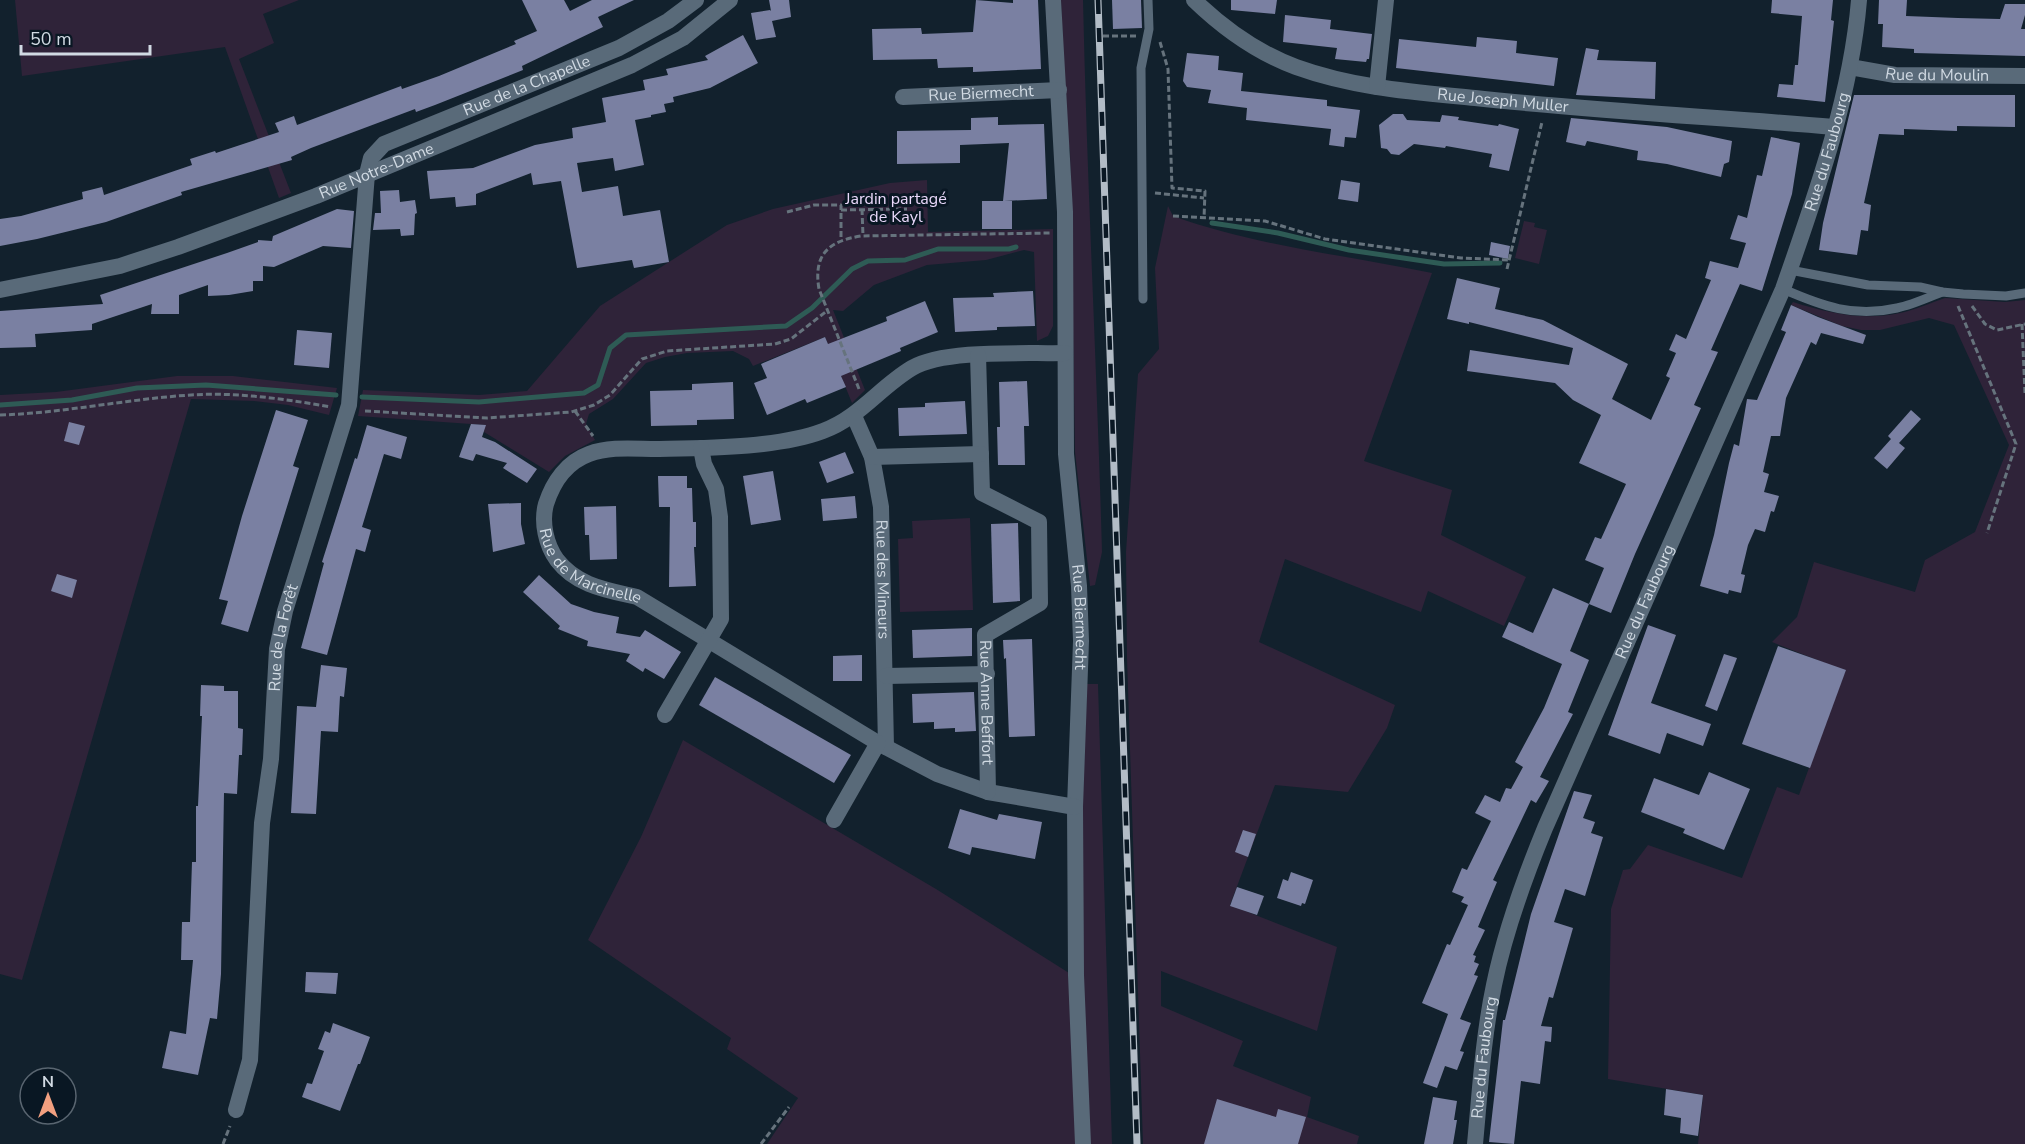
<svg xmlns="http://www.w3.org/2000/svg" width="2025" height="1144" viewBox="0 0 2025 1144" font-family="'Nunito Sans',sans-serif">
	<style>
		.green { fill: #2f2339 }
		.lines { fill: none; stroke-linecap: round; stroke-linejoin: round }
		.stream { stroke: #2e5b55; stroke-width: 5 }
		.building { fill: #7a80a2 }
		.path { stroke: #66737d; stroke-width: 3; stroke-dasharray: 6 3; stroke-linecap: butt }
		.service { stroke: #596a79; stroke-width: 9 }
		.minor { stroke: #596a79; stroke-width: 16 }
		.secondary { stroke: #596a79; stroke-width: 16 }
		.rail-casing { stroke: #b2bcc6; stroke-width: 7 }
		.rail { stroke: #091723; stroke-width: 4.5; stroke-dasharray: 14; stroke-linecap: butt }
		.labels { text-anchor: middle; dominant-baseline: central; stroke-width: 6; stroke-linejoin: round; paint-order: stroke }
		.street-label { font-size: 16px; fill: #d1dae3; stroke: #091723 }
		.park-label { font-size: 16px; fill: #ead9fb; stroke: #091723 }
	</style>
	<rect width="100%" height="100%" fill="#12212d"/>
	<g class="green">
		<polygon points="15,0 299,0 263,14 274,43 239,59 291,193 279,198 225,47 22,76"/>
		<path d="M 1061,0 L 1083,0 C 1087,184 1097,368 1102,552 L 1095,585 L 1090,586 L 1075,452 L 1070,151 L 1066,131 Z"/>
		<polygon points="927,180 928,232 1053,229 1053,326 1048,336 1037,341 1034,252 1024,250 986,260 927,265 874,285 843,311 833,310 865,390 852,403 825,337 753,366 749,359 733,351 687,353 665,357 646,363 613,399 589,414 586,424 595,440 565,456 549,472 484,432 485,425 358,416 363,390 479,395 527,391 600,306 727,225 773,209 890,183"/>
		<path d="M 1168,206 L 1173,216 C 1256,246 1346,255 1432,273 L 1364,461 L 1452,490 L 1441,535 L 1526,577 L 1504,626 L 1428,591 L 1421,612 L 1285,559 L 1259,642 L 1395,705 L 1387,728 L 1348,792 L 1275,785 L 1230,905 L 1337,947 L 1317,1031 L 1161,971 L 1161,1006 L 1243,1041 L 1233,1066 L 1311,1097 L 1307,1117 L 1359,1136 L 1357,1144 L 1143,1144 L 1127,658 L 1126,552 L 1138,374 L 1159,349 L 1155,268 Z"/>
		<polygon points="1524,221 1535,223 1534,227 1547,230 1539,264 1515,258"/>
		<path d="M 1945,298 L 2005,302 L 2025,300 L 2025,1144 L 1698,1144 L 1703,1095 L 1608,1079 L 1611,909 L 1623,870 L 1630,869 L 1648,845 L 1742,878 L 1777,787 L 1799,795 L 1845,671 L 1772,642 L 1797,617 L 1814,562 L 1915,592 L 1925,560 L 1975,532 L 2009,445 L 1954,325 L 1929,318 L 1880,330 L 1861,330 L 1842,326 L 1791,305 L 1793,302 C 1828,313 1863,321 1900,313 C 1915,310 1930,303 1945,298 Z"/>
		<polygon points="177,376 233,376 337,388 329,415 288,405 254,401 191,399 22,980 0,974 0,395 56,392"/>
		<polygon points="970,518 973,610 900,612 898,539 913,538 912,521"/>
		<polygon points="1087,684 1098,684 1112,1144 1083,1144 1076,975"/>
		<polygon points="683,740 936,889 1069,973 1077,1144 767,1144 798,1098 727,1049 731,1038 588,940 641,837"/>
	</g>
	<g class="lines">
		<g class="stream">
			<polyline points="1212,223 1278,233 1349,250 1444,264 1500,263"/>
			<polyline points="362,397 479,402 584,393 598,385 610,348 626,335 786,326 812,308 852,269 868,261 905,260 938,249 1009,249 1016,247"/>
			<polyline points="0,405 72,400 137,388 206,385 336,395"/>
		</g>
	</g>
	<g class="building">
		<polygon points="522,0 564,0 570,11 592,0 634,0 598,17 603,27 522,66 523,70 435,105 416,112 415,109 311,148 291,157 292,160 181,192 182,195 106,222 37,239 0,246 0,219 21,216 83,199 82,192 102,187 104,195 192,165 190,159 215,151 216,153 279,132 275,123 294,116 297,125 401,86 402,89 439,76 516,44 514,41 537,31"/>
		<polygon points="769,0 789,0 791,17 772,21 776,37 756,40 751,13 770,10 771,11"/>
		<polygon points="976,0 1013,3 1013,0 1038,0 1041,69 973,72 973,67 938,68 937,59 873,60 872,29 921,28 922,34 973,32"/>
		<polygon points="1112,0 1141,0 1142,28 1113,29"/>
		<polygon points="1231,0 1277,0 1275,14 1231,10"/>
		<polygon points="1772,0 1833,0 1831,20 1834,21 1825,102 1777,97 1779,84 1793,85 1795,65 1798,65 1802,16 1771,13"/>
		<polygon points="1879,0 1907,0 1906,16 1958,18 2000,19 2005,4 2025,4 2025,15 2021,29 2025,29 2025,56 1914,53 1914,49 1882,47 1883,24 1878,24"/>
		<polygon points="1285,15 1331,20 1330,29 1372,34 1369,59 1367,59 1366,62 1335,59 1337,48 1283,42"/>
		<polygon points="743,35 758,63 710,88 673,97 674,102 664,104 666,112 651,115 651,117 635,120 644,165 615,171 613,158 577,163 582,192 618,186 623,216 660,210 669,262 634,268 632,260 577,268 561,181 533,185 531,173 476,194 476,205 456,207 455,197 430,199 427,171 473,168 535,145 573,138 572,128 606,122 602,98 645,90 643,80 668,75 666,69 708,60 705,56"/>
		<polygon points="1477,37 1517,41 1516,53 1558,58 1554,86 1396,68 1399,39 1476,47"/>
		<polygon points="1586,48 1599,50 1597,60 1656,62 1655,99 1576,95"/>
		<polygon points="1187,53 1219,56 1218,70 1243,73 1241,91 1327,100 1327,106 1360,110 1356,138 1345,137 1344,147 1329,145 1331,129 1246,120 1247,108 1208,103 1211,90 1187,87 1183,81"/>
		<polygon points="1854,95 2015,95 2015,127 1957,126 1957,131 1904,129 1904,135 1879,134 1864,203 1871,205 1868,231 1861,230 1857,255 1819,250 1823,223"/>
		<polygon points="1393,114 1403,114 1407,120 1440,122 1442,115 1459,117 1458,120 1498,126 1499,124 1519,129 1509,171 1489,167 1492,154 1446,146 1445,148 1414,144 1399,155 1391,154 1387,149 1381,148 1379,125"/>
		<polygon points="998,117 998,125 1044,124 1047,199 1004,201 1012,201 1012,229 982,229 982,201 1003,201 1009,143 960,145 960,163 897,164 897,131 971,130 971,118"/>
		<polygon points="1571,118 1667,127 1732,141 1729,162 1724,164 1721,177 1667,164 1637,160 1638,151 1587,141 1585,146 1566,142"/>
		<polygon points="1771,137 1800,143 1792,194 1762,291 1740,284 1711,350 1718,352 1694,405 1701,408 1635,554 1611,613 1589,604 1604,568 1585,560 1595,537 1601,539 1626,484 1579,463 1601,415 1573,400 1555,383 1467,371 1470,350 1569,365 1573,348 1469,322 1469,324 1447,319 1457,278 1500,288 1495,309 1543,320 1628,364 1612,399 1651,420 1670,378 1666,376 1676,353 1669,350 1676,334 1686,339 1711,280 1705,278 1710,261 1738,268 1746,243 1730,239 1738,215 1747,218 1757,175 1762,176"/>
		<polygon points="1341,180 1360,183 1358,202 1338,199"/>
		<polygon points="399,190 400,202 415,200 417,213 415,214 414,235 401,236 400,229 373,230 375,213 381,213 380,191"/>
		<polygon points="337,209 354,211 351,248 323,246 274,267 263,266 263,281 253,281 253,291 229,295 208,296 208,285 179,295 179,314 151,314 152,304 92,324 92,330 35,334 36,347 0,348 0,311 103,304 100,295 227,253 258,242 258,240 272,241 273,236"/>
		<polygon points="1491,242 1510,246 1508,259 1489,255"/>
		<polygon points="1033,291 1035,326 997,327 997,330 955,332 953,298 994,297 993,293"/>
		<polygon points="925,301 938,332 900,348 901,351 841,376 846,387 807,403 805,399 767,415 754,383 767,378 761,364 825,337 828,344 887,321 886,317"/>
		<polygon points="1791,305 1818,317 1866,335 1863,344 1821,333 1816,345 1811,342 1786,398 1780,436 1771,436 1763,472 1769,474 1764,492 1779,496 1774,512 1771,511 1765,532 1755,529 1748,545 1741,574 1745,575 1741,593 1729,590 1728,594 1700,586 1714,535 1729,463 1734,444 1739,446 1747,399 1757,400 1786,332 1781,330"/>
		<polygon points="297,330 332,333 329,368 294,365"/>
		<polygon points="1027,381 1029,426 1024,426 1025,465 998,465 997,427 1000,427 999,382"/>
		<polygon points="733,382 734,419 697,420 697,425 651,426 650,391 692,390 692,384"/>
		<polygon points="965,401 967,434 899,436 898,408 925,407 925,403"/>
		<polygon points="276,410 308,420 293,466 299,468 248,632 221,624 228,601 219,599 242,516"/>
		<polygon points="1911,410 1921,419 1899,443 1905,448 1887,469 1874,458 1891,439 1888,436"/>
		<polygon points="69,422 85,426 79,445 64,441"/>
		<polygon points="471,424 486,425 482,437 495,442 537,469 527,483 503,468 507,463 476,454 473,461 459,457"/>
		<polygon points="367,425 407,437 401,459 384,454 362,527 371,530 365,552 356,549 327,655 301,648 324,563 322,562 355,458 357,459"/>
		<polygon points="845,452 854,473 827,483 819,462"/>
		<polygon points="773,471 781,520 751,525 743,476"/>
		<polygon points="658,476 687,476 687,488 692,488 693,522 696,522 696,547 694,547 696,586 669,587 670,507 659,507"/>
		<polygon points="855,496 857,518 823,521 821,499"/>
		<polygon points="521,503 521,524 525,544 493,552 488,504"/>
		<polygon points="616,506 617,559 590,560 589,535 585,535 584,507"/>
		<polygon points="1018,523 1020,601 993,603 991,524"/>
		<polygon points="57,574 77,580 72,598 51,591"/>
		<polygon points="539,575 571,604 594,612 619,617 616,633 640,637 645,630 681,652 664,679 645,668 643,672 626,661 630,654 587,646 588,641 558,629 560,626 523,592"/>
		<polygon points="1553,588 1589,604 1570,651 1589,660 1568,712 1573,714 1540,777 1549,781 1536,803 1531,800 1493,880 1497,882 1478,927 1485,930 1473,955 1476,956 1474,962 1479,964 1474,975 1478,976 1460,1019 1471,1023 1460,1051 1464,1052 1457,1070 1445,1066 1437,1088 1423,1083 1448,1014 1422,1003 1447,944 1450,945 1468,905 1461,902 1464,897 1452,892 1462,868 1467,870 1491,821 1475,813 1485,795 1500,802 1506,788 1511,789 1523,767 1515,762 1544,708 1562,664 1502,637 1509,622 1533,633"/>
		<polygon points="1648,625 1676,635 1651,703 1711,724 1703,746 1667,733 1660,754 1608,735"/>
		<polygon points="972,628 972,656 913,658 912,630"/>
		<polygon points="1032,639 1035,736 1009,737 1006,658 1004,659 1003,640"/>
		<polygon points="1778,646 1846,670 1810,768 1742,744"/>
		<polygon points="1724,654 1737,658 1717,711 1705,706"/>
		<polygon points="862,655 862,681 833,681 833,656"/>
		<polygon points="321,665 347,668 344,697 340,696 338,732 321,731 316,814 291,813 297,706 316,707"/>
		<polygon points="715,677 851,755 834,783 699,705"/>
		<polygon points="201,685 224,686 224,691 238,691 238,728 243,729 242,755 239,755 237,794 224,793 221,974 217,1019 210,1018 198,1075 162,1068 170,1031 186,1034 193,960 181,960 182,922 190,922 192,862 196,862 196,806 198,806 202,716 200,716"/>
		<polygon points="974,692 976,731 955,732 955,728 934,729 934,722 913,723 912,694"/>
		<polygon points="1709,772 1750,789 1724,850 1683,833 1685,829 1641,812 1654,778 1699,795"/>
		<polygon points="1574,791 1592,795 1583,818 1595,822 1591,833 1603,837 1585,896 1565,889 1554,922 1573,928 1553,998 1549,997 1541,1026 1552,1027 1551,1042 1545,1041 1540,1084 1521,1081 1514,1144 1489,1142 1503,1020 1505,1020 1531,914"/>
		<polygon points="960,809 997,820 999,814 1042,822 1035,859 972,847 970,855 948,848"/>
		<polygon points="1243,830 1256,834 1248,857 1235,852"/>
		<polygon points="1291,872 1313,880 1305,904 1302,903 1301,906 1277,898 1283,879 1288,881"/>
		<polygon points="1237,887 1264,896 1257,915 1230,906"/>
		<polygon points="306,972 338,973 336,994 305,992"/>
		<polygon points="333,1023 370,1037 360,1064 358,1064 340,1111 302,1097 307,1083 312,1084 324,1051 318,1049 325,1031 330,1033"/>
		<polygon points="1666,1089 1703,1095 1698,1136 1680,1133 1681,1118 1664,1115"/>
		<polygon points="1433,1097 1457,1101 1454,1120 1457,1120 1453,1144 1424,1144"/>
		<polygon points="1217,1099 1276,1117 1278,1109 1306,1117 1298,1144 1204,1144"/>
	</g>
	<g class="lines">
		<g class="path">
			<polyline points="1103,36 1137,36"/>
			<polyline points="1160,42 1168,69 1172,188 1205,191 1204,219"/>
			<polyline points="1155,193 1204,198"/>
			<polyline points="862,209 863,236"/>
			<polyline points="841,210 907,209"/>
			<polyline points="787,212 814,205 841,205 841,240"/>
			<polyline points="1173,216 1265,221 1325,239 1461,258 1509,260"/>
			<polyline points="1507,269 1542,122"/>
			<polyline points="1958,306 2016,444 1987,533"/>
			<polyline points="1972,306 1985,324 1997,330 2025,324"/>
			<polyline points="2022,324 2025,393"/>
			<path d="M 859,389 L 819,289 C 813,254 829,241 861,236 L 1050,233"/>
			<polyline points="365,411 487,418 571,412 594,405 610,395 642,359 667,351 775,344 791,339 828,310"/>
			<polyline points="575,411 593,436"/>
			<path d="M 0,415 C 64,413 127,399 191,395 C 238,392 285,399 331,407"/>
			<polyline points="223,1144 230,1126"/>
			<polyline points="761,1144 789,1107"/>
		</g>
		<g class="service">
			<polyline points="1790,270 1868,285 1920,287 1942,292 1963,294 2006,296 2025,293"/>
			<path d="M 1783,289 C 1822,306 1854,318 1897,308 C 1912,305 1927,298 1942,292"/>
			<polyline points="1143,299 1141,68 1149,29 1148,0"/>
		</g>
		<g class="minor">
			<path id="s1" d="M 1053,0 L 1065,212 L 1066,454 L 1079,586 L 1081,641 L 1075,807 L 1076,975 L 1083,1144"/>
			<path id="s2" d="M 1194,0 C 1223,28 1258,53 1296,67 C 1354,88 1414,92 1475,98 C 1595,111 1715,117 1834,127"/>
			<path id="s3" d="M 1850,67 L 1895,75 L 2025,76"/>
			<polyline points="1377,87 1386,0"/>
			<path id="s4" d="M 903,97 L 1059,90"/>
			<path id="s5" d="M 0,290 L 120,266 L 178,247 L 316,196 L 632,65 L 683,38 L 730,0"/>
			<path id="s6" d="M 1065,353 C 1025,354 944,349 912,368 C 880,387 859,418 823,431 C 778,448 706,448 657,449 C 635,449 610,446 589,454 C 567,462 553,482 546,504 C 541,522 546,545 557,560 C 577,586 607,590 637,597 L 878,743 L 937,774 L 988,792 L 1075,807"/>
			<path id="s7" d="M 978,355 L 982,493 L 1039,522 L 1040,603 L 985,635 L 988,792"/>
			<path id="s8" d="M 854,416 L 872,457 L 881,507 L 886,747"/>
			<polyline points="872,457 981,454"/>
			<polyline points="886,676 987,674"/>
			<polyline points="665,715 721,619 720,517 716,489 704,464 701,448"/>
			<polyline points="834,820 878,743"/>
			<path id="s9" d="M 236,1110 L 250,1060 L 262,823 L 271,759 L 277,649 L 285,611 L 349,405 L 367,174 L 371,158 L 384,144 L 619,48 L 668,21 L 696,0"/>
		</g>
		<path class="secondary" id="s10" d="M 1475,1144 C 1480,1091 1483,1037 1494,985 C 1505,931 1524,879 1545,828 L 1783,289 C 1815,197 1851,98 1859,0"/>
		<defs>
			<polyline id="rail" points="1098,0 1137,1144"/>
		</defs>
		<use href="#rail" class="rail-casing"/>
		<use href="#rail" class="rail"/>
	</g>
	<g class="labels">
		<g class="street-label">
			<text stroke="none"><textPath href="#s3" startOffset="88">Rue du Moulin</textPath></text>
			<text stroke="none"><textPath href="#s9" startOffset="1140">Rue de la Chapelle</textPath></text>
			<text stroke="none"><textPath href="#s4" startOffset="78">Rue Biermecht</textPath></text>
			<text stroke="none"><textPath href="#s2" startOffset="333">Rue Joseph Muller</textPath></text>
			<text stroke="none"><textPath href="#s10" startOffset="1059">Rue du Faubourg</textPath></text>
			<text stroke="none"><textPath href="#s5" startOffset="396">Rue Notre-Dame</textPath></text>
			<text stroke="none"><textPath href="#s6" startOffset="658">Rue de Marcinelle</textPath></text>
			<text stroke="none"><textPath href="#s8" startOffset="168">Rue des Mineurs</textPath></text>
			<text stroke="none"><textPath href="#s10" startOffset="573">Rue du Faubourg</textPath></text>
			<text stroke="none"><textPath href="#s1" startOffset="618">Rue Biermecht</textPath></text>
			<text stroke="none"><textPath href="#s9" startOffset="476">Rue de la Forêt</textPath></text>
			<text stroke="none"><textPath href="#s7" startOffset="414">Rue Anne Beffort</textPath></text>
			<text stroke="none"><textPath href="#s10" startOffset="87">Rue du Faubourg</textPath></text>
		</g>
		<g class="park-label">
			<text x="896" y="199">Jardin partagé<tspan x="896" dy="18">de Kayl</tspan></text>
		</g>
	</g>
	<g transform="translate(48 1096)"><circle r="28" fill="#091723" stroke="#596570" stroke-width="1.5"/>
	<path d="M0-4.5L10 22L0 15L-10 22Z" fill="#f2a080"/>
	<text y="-9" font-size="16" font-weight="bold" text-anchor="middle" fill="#d1dae3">N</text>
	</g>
	<path d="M21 45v9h129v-9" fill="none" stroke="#d1dae3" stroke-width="3"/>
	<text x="30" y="45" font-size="18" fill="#d1dae3" stroke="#091723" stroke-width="4.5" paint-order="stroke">50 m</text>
</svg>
